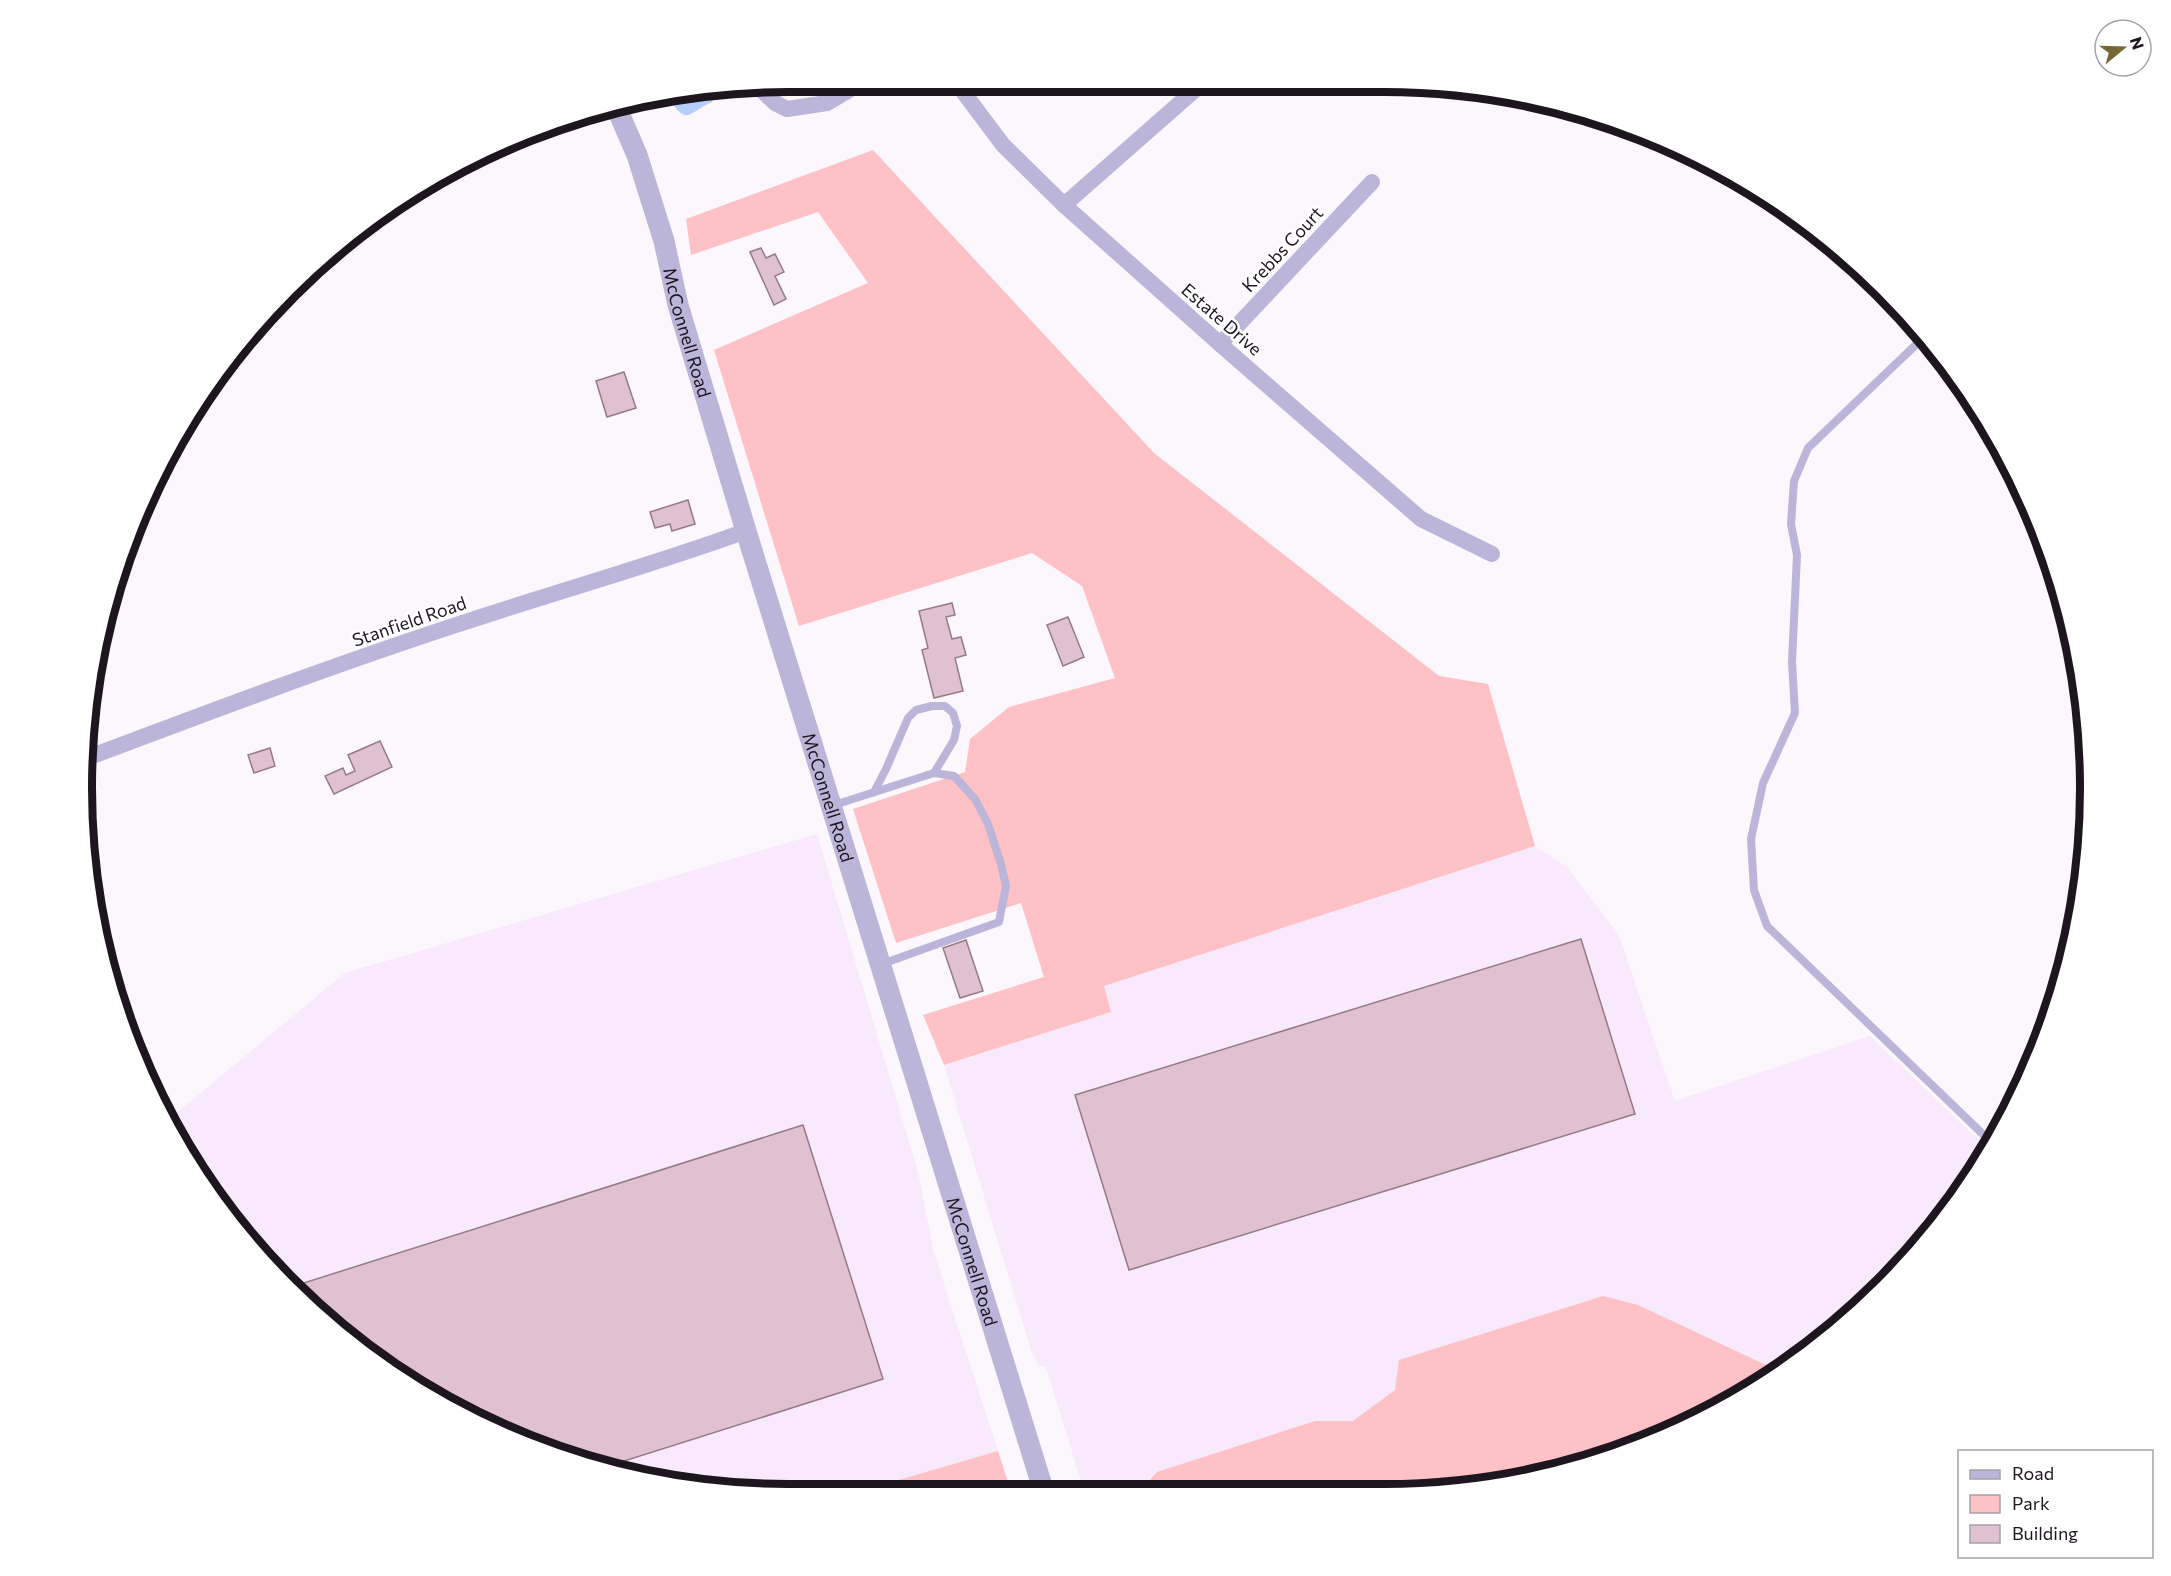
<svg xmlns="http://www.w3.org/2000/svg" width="2171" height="1576" viewBox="0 0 2171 1576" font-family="Commissioner,sans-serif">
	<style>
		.built { fill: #f8e9fc }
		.green { fill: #fdc1c6 }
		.water { fill: #b7cdfc }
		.building { fill: #e0c1d1; stroke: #967a88; stroke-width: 1.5 }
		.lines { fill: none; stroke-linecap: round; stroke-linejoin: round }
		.service { stroke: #bbb5da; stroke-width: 8 }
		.minor { stroke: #bbb5da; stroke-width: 16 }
		.tertiary { stroke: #bbb5da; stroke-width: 21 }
		.labels { text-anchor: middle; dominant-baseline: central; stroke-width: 5; stroke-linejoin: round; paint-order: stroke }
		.street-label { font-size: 18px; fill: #1d161e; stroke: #fff }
		.rim { fill: none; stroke: #1d161e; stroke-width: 8 }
	</style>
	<rect width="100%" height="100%" fill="#fbf7fc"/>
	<g class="built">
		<polygon points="817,834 918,1172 934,1253 998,1451 854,1493 742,1494 605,1471 476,1422 358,1349 256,1254 200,1180 168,1120 345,973"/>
		<polygon points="1535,846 1567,867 1619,935 1675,1101 1870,1036 1987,1148 1944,1219 1849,1320 1775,1376 1654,1441 1476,1489 1084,1491 1046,1367 1039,1365 1033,1356 944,1065 1111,1012 1103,986"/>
	</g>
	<g class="green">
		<polygon points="873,150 1154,453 1439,676 1488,684 1535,846 1104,986 1111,1012 944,1065 923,1015 1044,977 1021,903 896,943 853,809 965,772 970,739 1009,707 1115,678 1082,586 1032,553 799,626 714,350 868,283 818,212 691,255 686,219"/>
		<polygon points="1603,1296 1638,1305 1766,1365 1770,1379 1654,1441 1559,1467 1555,1464 1470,1489 1140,1491 1157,1472 1315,1421 1353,1421 1395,1390 1399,1360"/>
		<polygon points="998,1451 1011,1492 854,1493"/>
	</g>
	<path class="water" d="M 717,90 L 712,102 C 688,112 688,128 668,97 Z"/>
	<g class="building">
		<polygon points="761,248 766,258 775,254 784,272 775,276 786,299 774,305 750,252"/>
		<polygon points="624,372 636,408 607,417 596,381"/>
		<polygon points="688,500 695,524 672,531 670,524 655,528 650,512"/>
		<polygon points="952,603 955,615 946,617 952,639 961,637 966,655 955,658 963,691 934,698 922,650 928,648 919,611"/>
		<polygon points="1068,617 1084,657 1063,666 1047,625"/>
		<polygon points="380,741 392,767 334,794 325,776 343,768 346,775 355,771 348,755"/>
		<polygon points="270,748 275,766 254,773 248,755"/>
		<polygon points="1581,939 1635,1114 1129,1270 1075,1095"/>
		<polygon points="966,940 983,991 960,998 943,948"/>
		<polygon points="803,1125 883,1379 599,1469 476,1422 358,1349 291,1287"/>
	</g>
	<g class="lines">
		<g class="service">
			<polyline points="1925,336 1808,448 1794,481 1791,524 1797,555 1792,662 1795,713 1763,783 1751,839 1754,890 1767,926 1991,1142"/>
			<polyline points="874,792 886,769 908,718 916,710 932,706 945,706 953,713 957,726 954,740 934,773"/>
			<polyline points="831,806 934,773 954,776 975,799 988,824 1001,864 1006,886 999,922 882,964"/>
		</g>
		<g class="minor">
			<polyline points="955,81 1003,145 1064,205 1220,344 1421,519 1492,554"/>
			<polyline points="756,85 775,103 787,109 827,103 864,81"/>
			<polyline points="1064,205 1205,81"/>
			<polyline points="1220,344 1372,182"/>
			<path d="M 87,758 C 209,712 331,666 456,625 C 552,593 650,566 746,531"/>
		</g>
		<path class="tertiary" id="s1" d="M 615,104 L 637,155 L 664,241 L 678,305 L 746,531 L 1044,1492"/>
	</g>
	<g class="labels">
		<g class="street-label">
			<text transform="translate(1282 249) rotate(-47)">Krebbs Court</text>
			<text transform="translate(1222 319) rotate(41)">Estate Drive</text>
			<text stroke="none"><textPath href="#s1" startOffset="240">McConnell Road</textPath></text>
			<text transform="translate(409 621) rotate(-19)">Stanfield Road</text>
			<text stroke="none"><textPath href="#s1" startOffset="726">McConnell Road</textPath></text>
			<text stroke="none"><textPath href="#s1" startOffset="1212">McConnell Road</textPath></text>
		</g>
	</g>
	<path d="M0 0H2171V1576H0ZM788 92H1384A696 696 0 0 1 2080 788V788A696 696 0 0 1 1384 1484H788A696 696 0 0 1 92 788V788A696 696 0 0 1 788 92Z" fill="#fff" fill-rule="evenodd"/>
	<path class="rim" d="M788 92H1384A696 696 0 0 1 2080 788V788A696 696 0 0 1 1384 1484H788A696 696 0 0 1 92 788V788A696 696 0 0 1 788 92Z"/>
	<rect x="1958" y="1450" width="195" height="108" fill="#ffffff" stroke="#a5a2a5" stroke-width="1.5"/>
	<rect x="1970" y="1470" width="30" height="9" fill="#bbb5da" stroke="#a5a2a5" stroke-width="1.5"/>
	<text x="2012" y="1480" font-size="18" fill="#1d161e">Road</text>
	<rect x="1970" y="1495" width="30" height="18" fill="#fdc1c6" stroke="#a5a2a5" stroke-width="1.5"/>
	<text x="2012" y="1510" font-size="18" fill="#1d161e">Park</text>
	<rect x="1970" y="1525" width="30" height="18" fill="#e0c1d1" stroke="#a5a2a5" stroke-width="1.5"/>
	<text x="2012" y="1540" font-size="18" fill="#1d161e">Building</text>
	<g transform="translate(2123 48) rotate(71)"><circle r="28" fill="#ffffff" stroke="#a5a2a5" stroke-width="1.5"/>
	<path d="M0-4.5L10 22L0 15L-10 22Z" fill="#776735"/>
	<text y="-9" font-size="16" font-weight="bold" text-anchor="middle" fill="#1d161e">N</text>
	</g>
</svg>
